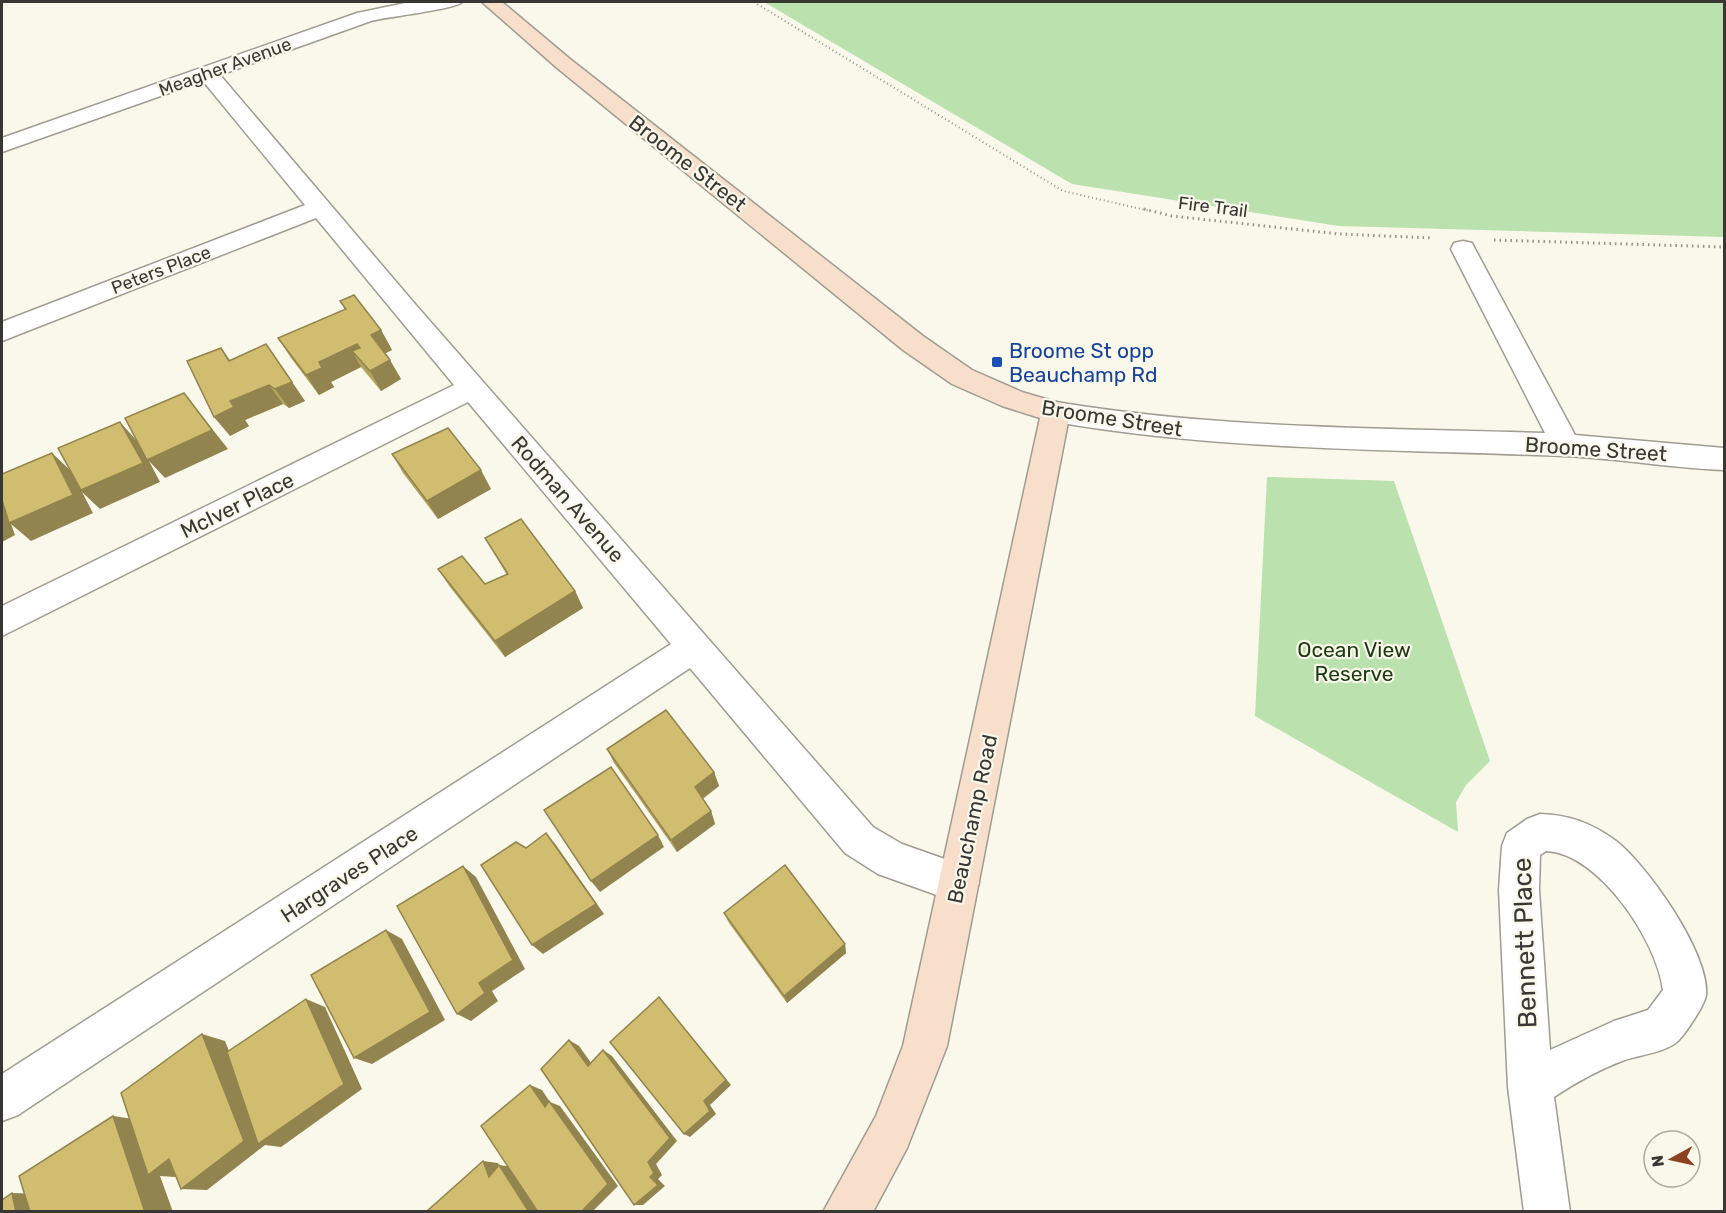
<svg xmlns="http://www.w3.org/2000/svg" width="1726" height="1213" viewBox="0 0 1726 1213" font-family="Rubik,sans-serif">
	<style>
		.green { fill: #bae1ae }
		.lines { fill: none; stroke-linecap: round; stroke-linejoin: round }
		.street-casing { stroke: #9f9c91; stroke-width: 3 }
		.secondary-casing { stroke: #9f9c91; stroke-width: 3 }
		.path-far1 { stroke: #95938b; stroke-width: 2; stroke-dasharray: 1 3; stroke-linecap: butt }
		.path { stroke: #95938b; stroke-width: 3; stroke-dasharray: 1.5 4; stroke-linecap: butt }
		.street { fill: #fff; fill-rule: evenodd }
		.secondary { fill: #f8dfcc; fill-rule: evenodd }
		.wall { fill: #b4a35f }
		.shaded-wall { fill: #92844e }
		.building { fill: #d1bd6f; stroke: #92844e; stroke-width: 1.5 }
		.transit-dot { fill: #1a4fb4; stroke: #faf7eb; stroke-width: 2 }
		.labels { text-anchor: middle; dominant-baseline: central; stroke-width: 4.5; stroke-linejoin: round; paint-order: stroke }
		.far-street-label { font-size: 18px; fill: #383733; stroke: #faf7eb }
		.street-label { font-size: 21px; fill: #383733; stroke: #faf7eb }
		.transit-label { font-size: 21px; fill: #164399; stroke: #faf7eb; text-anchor: start }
		.park-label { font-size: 21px; fill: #1a3a0f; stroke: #faf7eb }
		.near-street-label { font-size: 26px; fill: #383733; stroke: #faf7eb }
	</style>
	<rect width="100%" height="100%" fill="#faf7eb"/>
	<g class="green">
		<polygon points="764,2 1724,2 1724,237 1339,226 1072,184"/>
		<polygon points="1267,477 1394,481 1490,761 1466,785 1456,802 1458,832 1255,716"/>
	</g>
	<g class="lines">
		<defs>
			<g id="street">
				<path d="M 410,2 L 462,2 C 457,9 386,17 371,21 L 220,75 L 415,304 L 873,827 L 902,844 L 973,869 L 979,883 L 973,897 L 959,903 L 878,874 L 845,853 L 690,668 L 18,1115 L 2,1121 L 2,1074 L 671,644 L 468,402 L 2,636 L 2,606 L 454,385 L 316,218 L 2,341 L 2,322 L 305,205 L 203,81 L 2,152 L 2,138 L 357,13 Z"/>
				<path d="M 1463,241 L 1472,243 L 1475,249 L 1575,435 L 1724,448 L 1724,470 C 1670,468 1616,458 1562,456 C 1393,449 1223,451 1056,422 L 1046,419 L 1042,412 L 1046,405 L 1056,402 C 1218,429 1382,428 1545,433 L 1451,249 L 1454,243 Z"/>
				<path d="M 1540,814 C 1569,815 1592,823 1616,841 C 1647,865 1710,954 1706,995 C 1705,1005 1685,1034 1678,1041 C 1665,1053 1638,1055 1622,1061 C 1598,1070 1575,1083 1554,1097 L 1570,1212 L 1524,1212 L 1508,1087 L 1499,890 L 1502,846 L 1507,833 L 1527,819 ZM 1546,851 C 1599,853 1657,941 1663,990 L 1648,1010 L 1614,1021 L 1550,1050 L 1539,890 L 1540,855 Z"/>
			</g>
			<polygon id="secondary" points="482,2 502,2 570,59 923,336 972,370 1022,392 1066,405 1070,412 947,1046 907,1148 873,1212 823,1212 876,1116 903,1046 1040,418 1002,406 952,384 903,350 556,67"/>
		</defs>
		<use href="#street" class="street-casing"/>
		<use href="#secondary" class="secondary-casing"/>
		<polyline class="path-far1" points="754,2 1063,191 1150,211"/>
		<g class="path">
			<polyline points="1144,209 1172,216 1339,234 1433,238"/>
			<polyline points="1494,240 1724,247"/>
		</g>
		<use href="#street" class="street"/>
		<use href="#secondary" class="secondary"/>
	</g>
	<g class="wall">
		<polygon points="340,301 381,330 392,350 385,353 401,379 381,391 361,367 331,382 334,387 319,395 291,358 278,338 345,310"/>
		<polygon points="266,344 305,401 289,408 283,404 245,420 249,426 230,436 221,348 230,360"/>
		<polygon points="392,454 491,489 438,519 403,473"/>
		<polygon points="485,538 575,591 583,608 505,657 450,587 438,569 485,584 507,575"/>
		<polygon points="607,749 714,772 719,786 703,799 711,811 715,824 677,852 614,763"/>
		<polygon points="724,913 845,944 846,953 787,1003 729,923"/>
	</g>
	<g class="shaded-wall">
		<polygon points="381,330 392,350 382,355 371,335"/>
		<polygon points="357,344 368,364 352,351 361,367 331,382 334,387 319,395 306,375 319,362"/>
		<polygon points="390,360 401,379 381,391 370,371"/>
		<polygon points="292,382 305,401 289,408 275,389"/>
		<polygon points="269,385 283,404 245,420 249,426 230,436 214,417 230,401"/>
		<polygon points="184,393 228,449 165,478 149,461 160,482 100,509 82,492 93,513 31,541 11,524 15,535 2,542 2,502 10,523 52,453 72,472 120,422 137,441"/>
		<polygon points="481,470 491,489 438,519 427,501"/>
		<polygon points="575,591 583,608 505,657 495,641"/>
		<polygon points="714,772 719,786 700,800 695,787"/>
		<polygon points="711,811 715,824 677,852 671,840"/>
		<polygon points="546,833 556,845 604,914 543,954 532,945"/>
		<polygon points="658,835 664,847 600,892 591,881"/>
		<polygon points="463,866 476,877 525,969 492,991 498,1001 471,1021 457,1014 479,983"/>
		<polygon points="386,930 402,939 445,1020 372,1064 354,1058"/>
		<polygon points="845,944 846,953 787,1003 784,996"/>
		<polygon points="659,997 731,1085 710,1105 716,1114 690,1137 684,1134"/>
		<polygon points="306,999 325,1007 362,1089 281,1147 265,1145 207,1190 181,1189 202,1034 225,1041 265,1140"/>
		<polygon points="569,1040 579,1046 597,1071 588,1066"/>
		<polygon points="603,1050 612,1056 677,1141 656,1164 662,1175 658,1179 665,1186 643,1205 634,1205 650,1177"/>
		<polygon points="530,1085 542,1090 550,1102 560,1106 618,1186 592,1212 581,1212 545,1107"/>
		<polygon points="113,1116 140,1120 169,1159 195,1161 175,1177 160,1176 173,1212 145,1212"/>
		<polygon points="483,1161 498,1163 503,1179 489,1177"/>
		<polygon points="499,1165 513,1167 541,1212 529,1212"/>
		<polygon points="12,1193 44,1194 48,1212 16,1212"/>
	</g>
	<g class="building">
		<polygon points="354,295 381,330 371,335 390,360 370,371 352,351 360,348 357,344 319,362 322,368 306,375 278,338 346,309 340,301"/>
		<polygon points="266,344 292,382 275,389 269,385 230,401 234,407 214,417 187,361 221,348 229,361"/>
		<polygon points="184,393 212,430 147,460 125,418"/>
		<polygon points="120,422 143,463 81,490 58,448"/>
		<polygon points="448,428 481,470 427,501 392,454"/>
		<polygon points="52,453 73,495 9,523 2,500 2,474"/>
		<polygon points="521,519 575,591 495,641 438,569 462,556 485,584 508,574 485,538"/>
		<polygon points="666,710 714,772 695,787 711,811 671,840 607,749"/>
		<polygon points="611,767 658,835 591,881 544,810"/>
		<polygon points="546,833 596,904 532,945 481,865 516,842 526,848"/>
		<polygon points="785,865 845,944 784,996 724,913"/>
		<polygon points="463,866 513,960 479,983 485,993 457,1014 397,906"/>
		<polygon points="386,930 430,1012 354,1058 311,975"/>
		<polygon points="659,997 726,1080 704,1101 710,1111 684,1134 610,1042"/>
		<polygon points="306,999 344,1084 258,1144 227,1052"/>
		<polygon points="202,1034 244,1141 181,1189 169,1159 148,1175 121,1093"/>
		<polygon points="569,1040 588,1066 603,1050 670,1138 648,1162 654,1173 650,1177 658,1185 634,1205 541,1069"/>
		<polygon points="530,1085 545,1107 549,1101 608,1184 581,1212 538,1212 481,1126"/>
		<polygon points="113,1116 145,1212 30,1212 19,1176"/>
		<polygon points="483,1161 489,1177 499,1165 529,1212 426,1212"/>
		<polygon points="12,1193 16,1212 2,1212 2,1200"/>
	</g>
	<rect class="transit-dot" x="991" y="356" width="12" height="12" rx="3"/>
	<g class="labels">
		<g class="far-street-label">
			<text transform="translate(225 67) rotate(-20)">Meagher Avenue</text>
			<text transform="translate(1213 207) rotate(7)">Fire Trail</text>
			<text transform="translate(161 270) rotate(-21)">Peters Place</text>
		</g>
		<g class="street-label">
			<text transform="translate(688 163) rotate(38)">Broome Street</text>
			<text transform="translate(1112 418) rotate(9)">Broome Street</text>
			<text transform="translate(1596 449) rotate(4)">Broome Street</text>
			<text transform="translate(568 499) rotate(49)">Rodman Avenue</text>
			<text transform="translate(237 505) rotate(-26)">McIver Place</text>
			<text transform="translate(972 819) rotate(-78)">Beauchamp Road</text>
			<text transform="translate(349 874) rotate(-33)">Hargraves Place</text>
		</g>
		<g class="transit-label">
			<text x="1009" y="350">Broome St opp<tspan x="1009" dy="24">Beauchamp Rd</tspan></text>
		</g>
		<g class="park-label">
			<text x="1354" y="649">Ocean View<tspan x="1354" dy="24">Reserve</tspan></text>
		</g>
		<g class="near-street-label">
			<text transform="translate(1525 943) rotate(-92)">Bennett Place</text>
		</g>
	</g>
	<rect width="1726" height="1213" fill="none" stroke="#383733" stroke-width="6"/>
	<g transform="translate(1672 1159) rotate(262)"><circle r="28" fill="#faf7eb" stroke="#acaaa1" stroke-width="1.5"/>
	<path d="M0-4.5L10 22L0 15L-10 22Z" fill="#8a4221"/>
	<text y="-9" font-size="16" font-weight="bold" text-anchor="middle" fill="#383733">N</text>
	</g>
</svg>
